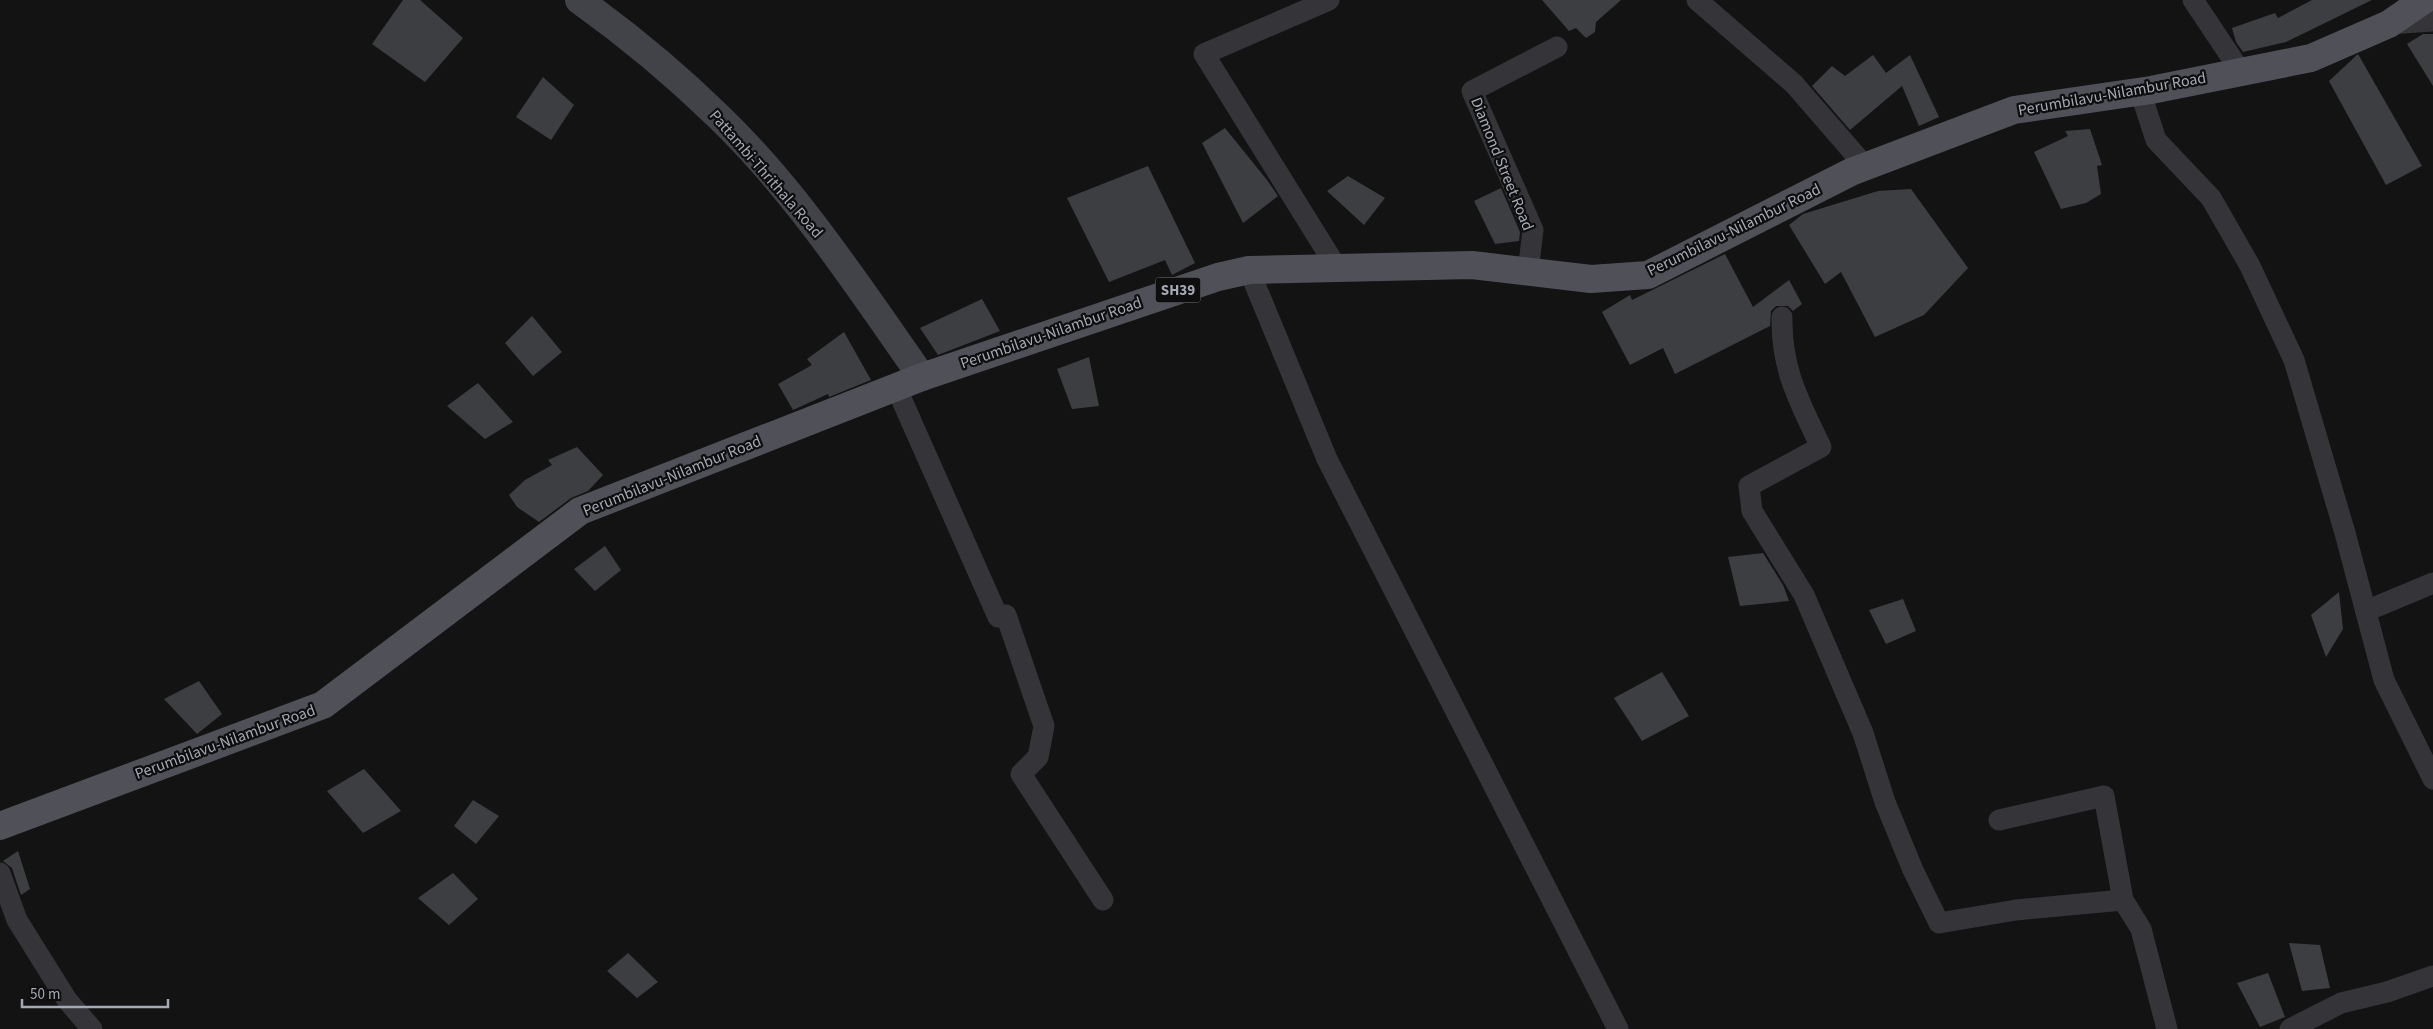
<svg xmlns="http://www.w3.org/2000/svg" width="2433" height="1029" viewBox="0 0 2433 1029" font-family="'Source Sans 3',sans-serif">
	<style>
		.building { fill: #3d3e41 }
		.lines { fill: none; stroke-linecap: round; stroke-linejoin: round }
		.minor { stroke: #343439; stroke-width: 21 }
		.secondary { stroke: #424349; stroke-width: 28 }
		.primary { stroke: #505158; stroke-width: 28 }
		.labels { text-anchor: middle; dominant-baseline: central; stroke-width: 4.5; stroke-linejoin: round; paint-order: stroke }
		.shield { fill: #0e0e0f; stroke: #777a83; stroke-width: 1 }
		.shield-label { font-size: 15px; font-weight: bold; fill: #a4a9b5 }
		.street-label { font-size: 16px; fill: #a4a9b5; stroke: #0e0e0f }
	</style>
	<rect width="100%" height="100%" fill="#131314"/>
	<g class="building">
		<polygon points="403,0 420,0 463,38 425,82 372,44"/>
		<polygon points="1542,0 1621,0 1596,22 1595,32 1586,38 1576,28 1569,31"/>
		<polygon points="2312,0 2372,0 2286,42 2243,52 2236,42 2232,28 2275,13 2278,18"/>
		<polygon points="2423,34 2433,34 2433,86 2407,44"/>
		<polygon points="2358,54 2422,166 2386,185 2329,81"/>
		<polygon points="1873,55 1886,73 1910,55 1939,117 1919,126 1902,86 1850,130 1812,86 1832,66 1845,76"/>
		<polygon points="543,77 574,105 551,140 516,117"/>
		<polygon points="1225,128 1267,180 1278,196 1243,223 1202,143"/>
		<polygon points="2090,129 2102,165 2097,166 2101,194 2086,203 2061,209 2034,152 2068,136 2065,131"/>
		<polygon points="1148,166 1195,263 1172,275 1165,260 1109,282 1067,198"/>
		<polygon points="1348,176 1385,198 1364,225 1327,191"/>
		<polygon points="1501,188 1520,232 1519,241 1495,244 1474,201"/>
		<polygon points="1911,189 1968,268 1924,315 1875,337 1841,272 1825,284 1789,225 1803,214 1878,191"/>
		<polygon points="1725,254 1753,307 1789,280 1802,304 1793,311 1788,306 1776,306 1771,311 1770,326 1675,374 1663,348 1630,365 1602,312 1630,295 1632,300"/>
		<polygon points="982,299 1000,331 938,355 920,328"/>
		<polygon points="532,316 562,352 533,376 505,343"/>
		<polygon points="844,332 871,380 829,397 828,394 793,410 778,384 812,365 807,359"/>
		<polygon points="1089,357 1099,406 1072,409 1057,369"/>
		<polygon points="478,383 513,422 485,439 447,406"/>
		<polygon points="577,447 603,475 588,491 571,498 539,522 517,507 509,495 525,480 552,465 548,460"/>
		<polygon points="605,546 621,570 595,591 574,569"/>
		<polygon points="1763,553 1783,585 1789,601 1740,606 1728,557"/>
		<polygon points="2339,592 2343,629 2326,657 2311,615"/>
		<polygon points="1903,599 1916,631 1886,644 1869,610"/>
		<polygon points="1662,672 1689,716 1642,741 1614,698"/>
		<polygon points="199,681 222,714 197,734 164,699"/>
		<polygon points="364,769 401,811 363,833 327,791"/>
		<polygon points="473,800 499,816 476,844 454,826"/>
		<polygon points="18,851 30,889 21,895 12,868 3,861"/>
		<polygon points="453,873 478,899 449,925 418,898"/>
		<polygon points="2289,943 2320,945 2330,988 2302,991"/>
		<polygon points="628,953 658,982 637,998 607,971"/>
		<polygon points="2268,973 2285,1017 2260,1027 2237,983"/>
	</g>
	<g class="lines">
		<g class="minor">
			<polyline points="1329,0 1204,54 1337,268"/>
			<polyline points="1697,0 1794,84 1865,166"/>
			<polyline points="2193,0 2241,72"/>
			<polyline points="2389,24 2433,21"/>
			<polyline points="2140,91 2156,140 2211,198 2250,266 2294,360 2345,533 2384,680 2433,779"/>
			<polyline points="1249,270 1327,459 1618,1029"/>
			<polyline points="1528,272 1533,230 1472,91 1557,47"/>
			<path d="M 1782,317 C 1781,369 1799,401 1821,447 L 1749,486 L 1752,511 L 1804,595 L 1863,733 L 1885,802 L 1913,870 L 1939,923 L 2016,910 L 2123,900 L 2141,929 L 2167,1029"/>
			<polyline points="896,387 998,617 1006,615 1044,726 1038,757 1021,774 1103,900"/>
			<polyline points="2366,611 2433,583"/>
			<polyline points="1999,820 2104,796 2123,900"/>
			<polyline points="0,873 17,920 67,1000 92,1029"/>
			<polyline points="2290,1029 2341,1003 2387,992 2433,976"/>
		</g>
		<path class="secondary" d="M 579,0 C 628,35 676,75 719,117 C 797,192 860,289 922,377"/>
		<polyline class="primary" points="0,826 323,705 580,511 922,377 1218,277 1249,270 1472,265 1591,279 1648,275 1851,172 2014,110 2151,90 2311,58 2389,24 2424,0"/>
	</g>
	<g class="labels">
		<rect class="shield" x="1155.5" y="277.5" width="45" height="25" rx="4"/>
		<g class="shield-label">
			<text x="1178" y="290">SH39</text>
		</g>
		<g class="street-label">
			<text transform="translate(2112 94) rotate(-10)">Perumbilavu-Nilambur Road</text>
			<text transform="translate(1502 164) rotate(68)">Diamond Street Road</text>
			<text transform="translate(766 174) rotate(49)">Pattambi-Thrithala Road</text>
			<text transform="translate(1734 230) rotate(-26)">Perumbilavu-Nilambur Road</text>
			<text transform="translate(1051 333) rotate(-19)">Perumbilavu-Nilambur Road</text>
			<text transform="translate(672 476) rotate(-22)">Perumbilavu-Nilambur Road</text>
			<text transform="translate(225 742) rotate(-20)">Perumbilavu-Nilambur Road</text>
		</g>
	</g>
	<path d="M22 999v8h146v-8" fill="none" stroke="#a4a9b5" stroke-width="2.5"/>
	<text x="30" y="999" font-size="15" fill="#a4a9b5" stroke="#0e0e0f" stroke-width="4" paint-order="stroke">50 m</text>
</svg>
